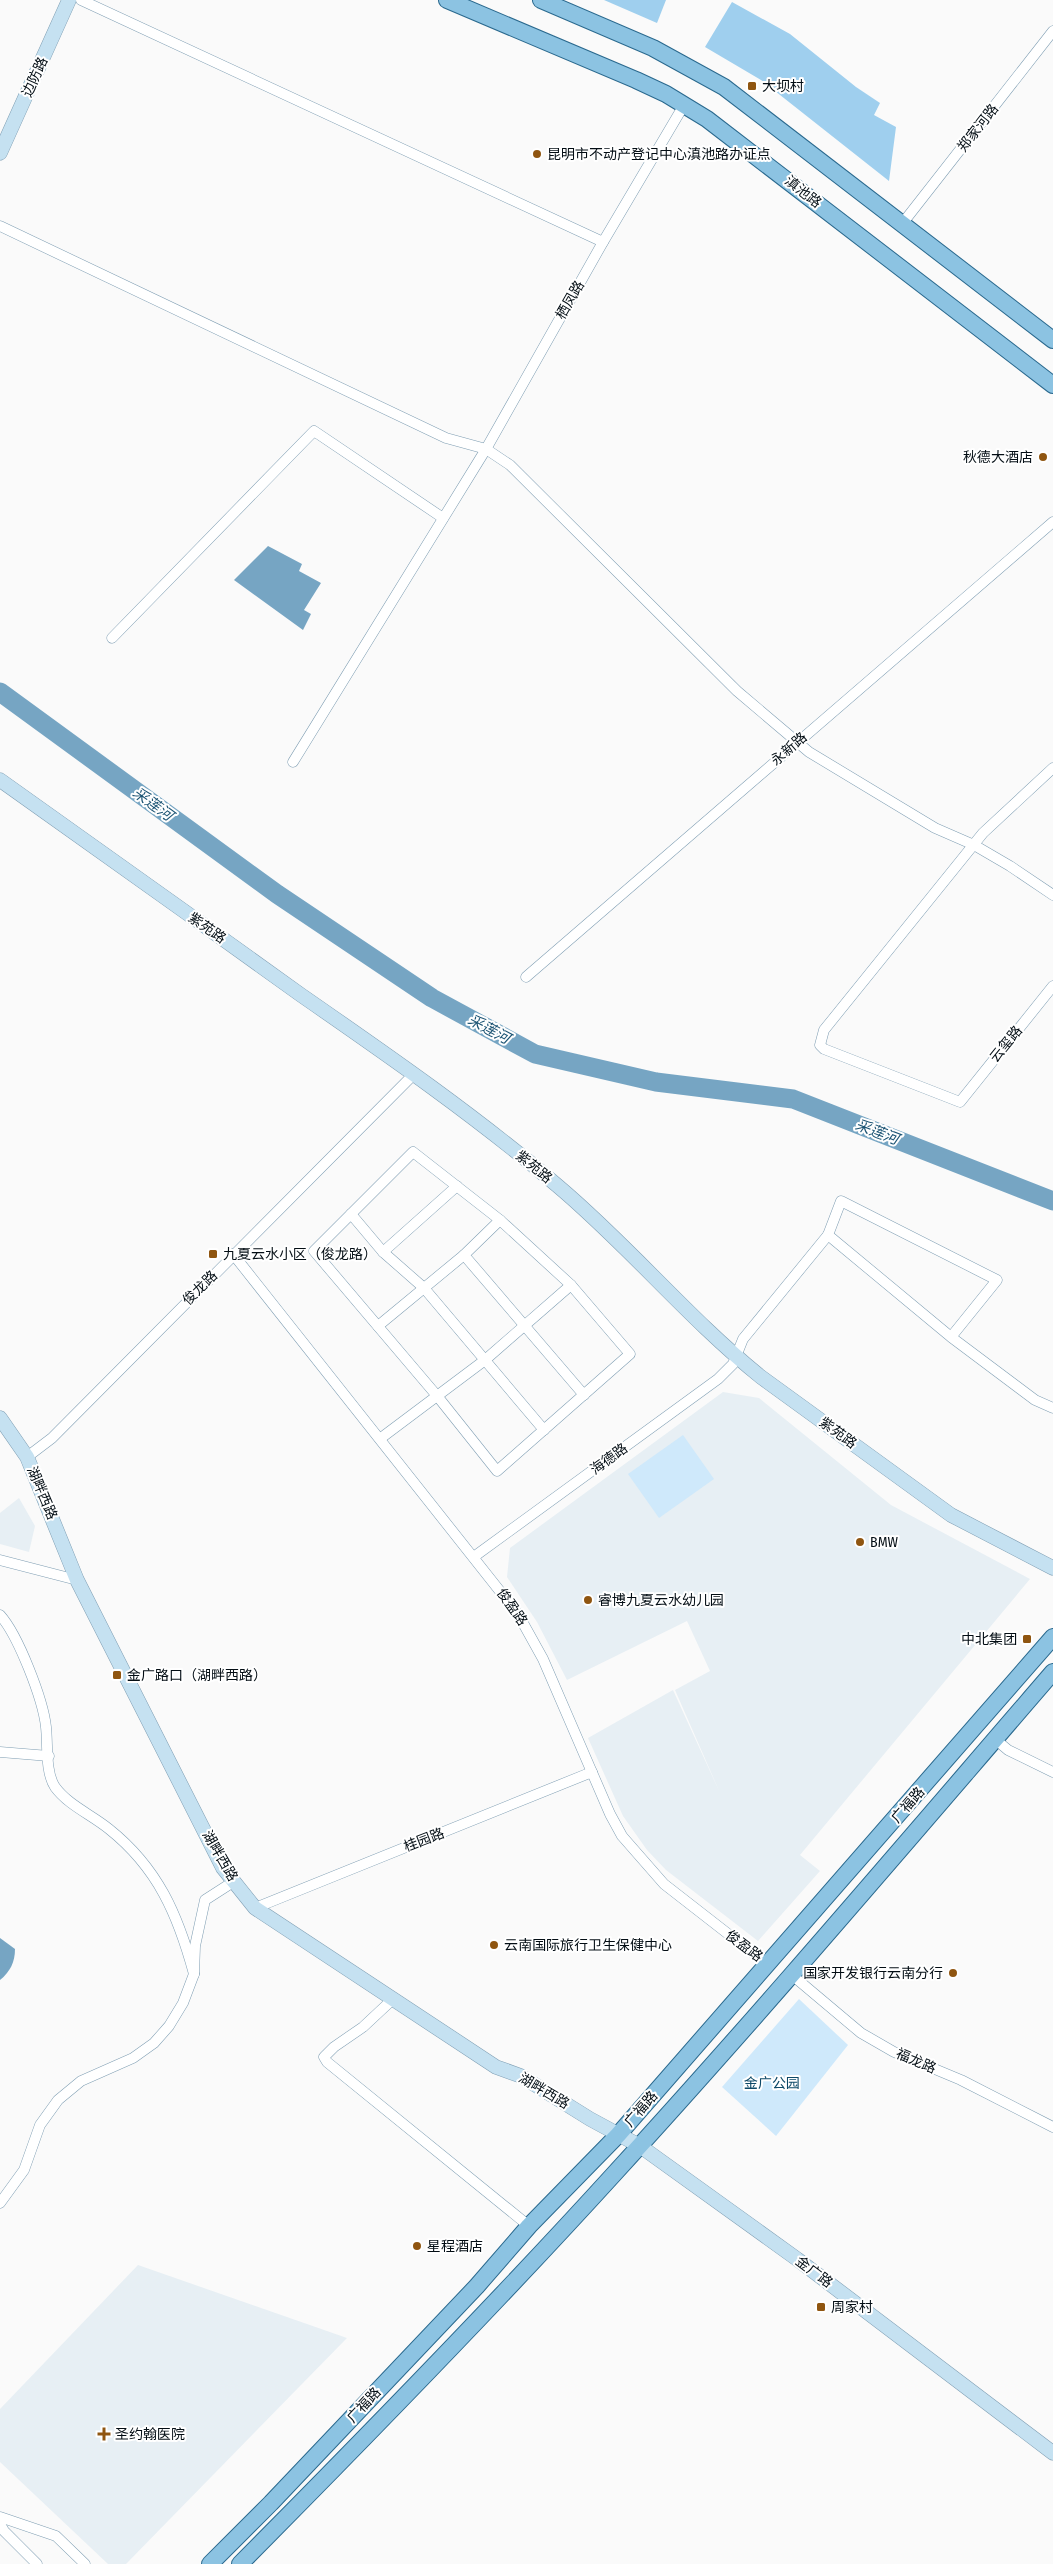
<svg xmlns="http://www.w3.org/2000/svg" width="1053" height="2564" viewBox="0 0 1053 2564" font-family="'Fira Sans Condensed','Noto Sans SC',sans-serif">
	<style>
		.built { fill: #e7eff4 }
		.green { fill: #cfe9fb }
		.forest { fill: #9fcfee }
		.water { fill: #76a5c3 }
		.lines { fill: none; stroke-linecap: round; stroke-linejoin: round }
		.river { stroke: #76a5c3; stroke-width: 19 }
		.street-casing { stroke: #7f9eb3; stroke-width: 11 }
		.secondary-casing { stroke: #7f9eb3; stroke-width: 15 }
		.primary-casing { stroke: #2a698e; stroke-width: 18 }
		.street { stroke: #fff; stroke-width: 10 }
		.secondary { stroke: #c5e1f1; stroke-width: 14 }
		.primary { stroke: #8cc3e2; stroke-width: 16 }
		.poi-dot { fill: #8f5510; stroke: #fff; stroke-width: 2 }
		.labels { text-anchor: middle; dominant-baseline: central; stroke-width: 4; stroke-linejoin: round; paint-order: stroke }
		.street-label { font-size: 14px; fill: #030d14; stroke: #fff }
		.poi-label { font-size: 14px; fill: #030d14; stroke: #fff; text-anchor: start }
		.park-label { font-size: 14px; fill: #0d4968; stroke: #fff }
		.water-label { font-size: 15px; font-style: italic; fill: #1c5474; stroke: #fff }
	</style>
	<rect width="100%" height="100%" fill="#fafafa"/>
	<g class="built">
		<polygon points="723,1392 759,1398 891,1505 1030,1579 800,1855 820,1871 758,1941 666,1870 647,1850 623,1816 588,1738 673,1690 720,1793 675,1690 710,1671 687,1621 567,1680 537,1622 507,1577 510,1548"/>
		<polygon points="19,1498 35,1526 29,1552 0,1544 0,1513"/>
		<polygon points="138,2265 347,2338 126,2564 108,2564 0,2462 0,2409"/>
	</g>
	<g class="green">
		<polygon points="683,1435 714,1479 659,1518 628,1474"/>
		<polygon points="799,1999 848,2045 776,2136 722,2087"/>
	</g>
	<g class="forest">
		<polygon points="604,0 666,0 657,23"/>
		<polygon points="732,2 790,34 856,87 880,103 874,115 896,127 889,181 761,80 705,47"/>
	</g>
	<g class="water">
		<polygon points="268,546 302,564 299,571 321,583 304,610 311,614 303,630 234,580"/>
		<path d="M 0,1938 L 15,1949 C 15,1962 10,1972 0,1980 Z"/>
	</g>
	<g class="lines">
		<polyline class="river" points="0,692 277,894 432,998 535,1054 656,1082 793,1099 1053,1201"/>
		<defs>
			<g id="street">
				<polyline points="81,0 603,242"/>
				<polyline points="902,224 1053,31"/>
				<polyline points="0,226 446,438 486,449 510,465 737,691 809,752 935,828 974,845 1010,866 1053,895"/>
				<polyline points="112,638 314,431 443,518"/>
				<polyline points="293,762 486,449 603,242 684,105"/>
				<polyline points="1053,768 983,833 824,1030 820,1045 824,1049 960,1102 1053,986"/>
				<polyline points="526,977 1053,522"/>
				<polygon points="413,1152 500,1220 571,1285 630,1354 497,1471 438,1397 314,1251"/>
				<polyline points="457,1186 383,1252 424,1288 544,1430"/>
				<polyline points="351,1214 383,1252"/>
				<polyline points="500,1220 464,1255 584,1395"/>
				<polyline points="233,1254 518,1614 543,1659 610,1814 622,1836 664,1884 768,1965"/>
				<polyline points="378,1326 464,1255"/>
				<polyline points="951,1337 997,1280 841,1201 828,1235 951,1337 1035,1400 1053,1408"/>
				<polyline points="381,1438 485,1360 571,1285"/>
				<polyline points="27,1457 52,1438 414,1074"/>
				<polyline points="475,1556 718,1379 733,1364 743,1339 828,1235"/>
				<polyline points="0,1560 77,1580"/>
				<path d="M 0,1615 C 18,1635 43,1699 46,1727 C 48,1744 45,1772 55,1787 C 68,1805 92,1815 109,1829 C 158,1868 178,1915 194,1974"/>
				<polyline points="995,1739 1008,1750 1053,1772"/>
				<polyline points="0,1752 49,1756"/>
				<polyline points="255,1908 592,1772"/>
				<polyline points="792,1975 861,2033 894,2052 961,2080 1053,2127"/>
				<polyline points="393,1999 363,2027 334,2047 324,2057 327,2062 529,2226"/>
				<polyline points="0,2203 24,2170 40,2125 58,2100 81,2081 133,2058 154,2043 169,2026 183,2003 194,1974 195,1946 205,1900 233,1882"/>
				<polyline points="0,2517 56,2536 85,2564"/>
				<polyline points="0,2524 4,2531 37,2564"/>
			</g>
			<g id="secondary">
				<polyline points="0,153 69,0"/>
				<path d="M 0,780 C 100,851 201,923 301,995 C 389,1056 477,1117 559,1187 C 630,1247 689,1319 761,1377 L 951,1515 L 1053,1568"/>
				<polyline points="0,1418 27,1457 77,1580 223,1868 255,1908 496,2067 521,2076 590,2119 640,2146 797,2259 1053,2453"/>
			</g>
			<g id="primary">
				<polyline points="447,0 636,80 666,94 707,119 1053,385"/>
				<polyline points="541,0 653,48 724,87 1053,340"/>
				<polyline points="210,2564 271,2503 477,2286 529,2226 618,2135 1053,1637"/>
				<path d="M 240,2564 C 367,2436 493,2307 614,2174 C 764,2010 908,1840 1053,1672"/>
			</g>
		</defs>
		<use href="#street" class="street-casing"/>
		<use href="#secondary" class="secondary-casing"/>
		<use href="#primary" class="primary-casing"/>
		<use href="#street" class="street"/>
		<use href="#secondary" class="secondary"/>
		<use href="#primary" class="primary"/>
	</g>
	<g class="poi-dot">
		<rect x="747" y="81" width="10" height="10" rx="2.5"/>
		<circle cx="537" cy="154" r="5"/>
		<circle cx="1043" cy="457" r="5"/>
		<rect x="208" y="1249" width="10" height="10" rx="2.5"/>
		<circle cx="860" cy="1542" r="5"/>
		<circle cx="588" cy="1600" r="5"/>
		<rect x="1022" y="1634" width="10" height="10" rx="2.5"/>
		<rect x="112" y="1670" width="10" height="10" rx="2.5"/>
		<circle cx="494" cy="1945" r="5"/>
		<circle cx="953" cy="1973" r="5"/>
		<circle cx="417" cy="2246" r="5"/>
		<rect x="816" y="2302" width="10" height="10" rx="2.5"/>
		<path d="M101.5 2426.5h5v5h5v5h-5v5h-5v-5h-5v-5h5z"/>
	</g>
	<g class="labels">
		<g class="street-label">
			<text transform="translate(35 77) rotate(-66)">边防路</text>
			<text transform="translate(978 128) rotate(-52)">郑家河路</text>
			<text transform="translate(803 192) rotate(38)">滇池路</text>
			<text transform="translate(570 300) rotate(-60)">栖凤路</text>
			<text transform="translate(789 749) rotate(-41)">永新路</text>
			<text transform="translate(207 928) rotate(35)">紫苑路</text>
			<text transform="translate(1006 1044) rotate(-51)">云玺路</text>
			<text transform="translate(534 1167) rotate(39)">紫苑路</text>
			<text transform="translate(200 1288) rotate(-45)">俊龙路</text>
			<text transform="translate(838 1433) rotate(36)">紫苑路</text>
			<text transform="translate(609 1459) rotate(-36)">海德路</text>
			<text transform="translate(42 1493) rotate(67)">湖畔西路</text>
			<text transform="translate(512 1607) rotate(55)">俊盈路</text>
			<text transform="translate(908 1805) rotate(-49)">广福路</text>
			<text transform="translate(424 1840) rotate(-21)">桂园路</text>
			<text transform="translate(220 1856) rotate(60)">湖畔西路</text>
			<text transform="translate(744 1946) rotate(37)">俊盈路</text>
			<text transform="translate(916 2061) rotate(23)">福龙路</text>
			<text transform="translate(544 2091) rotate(31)">湖畔西路</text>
			<text transform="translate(641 2109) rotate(-49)">广福路</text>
			<text transform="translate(814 2272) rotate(37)">金广路</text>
			<text transform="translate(364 2405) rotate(-47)">广福路</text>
		</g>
		<g class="poi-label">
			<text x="762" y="86">大坝村</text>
			<text x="547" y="154">昆明市不动产登记中心滇池路办证点</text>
			<text x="1033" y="457" text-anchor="end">秋德大酒店</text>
			<text x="223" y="1254">九夏云水小区（俊龙路）</text>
			<text x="870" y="1542">BMW</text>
			<text x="598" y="1600">睿博九夏云水幼儿园</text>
			<text x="1017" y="1639" text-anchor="end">中北集团</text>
			<text x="127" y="1675">金广路口（湖畔西路）</text>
			<text x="504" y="1945">云南国际旅行卫生保健中心</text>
			<text x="943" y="1973" text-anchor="end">国家开发银行云南分行</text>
			<text x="427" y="2246">星程酒店</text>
			<text x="831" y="2307">周家村</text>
			<text x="115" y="2434">圣约翰医院</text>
		</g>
		<g class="park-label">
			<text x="772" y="2083">金广公园</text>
		</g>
		<g class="water-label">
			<text transform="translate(153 804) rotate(36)">采莲河</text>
			<text transform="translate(489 1029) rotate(28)">采莲河</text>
			<text transform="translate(877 1132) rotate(21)">采莲河</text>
		</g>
	</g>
</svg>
